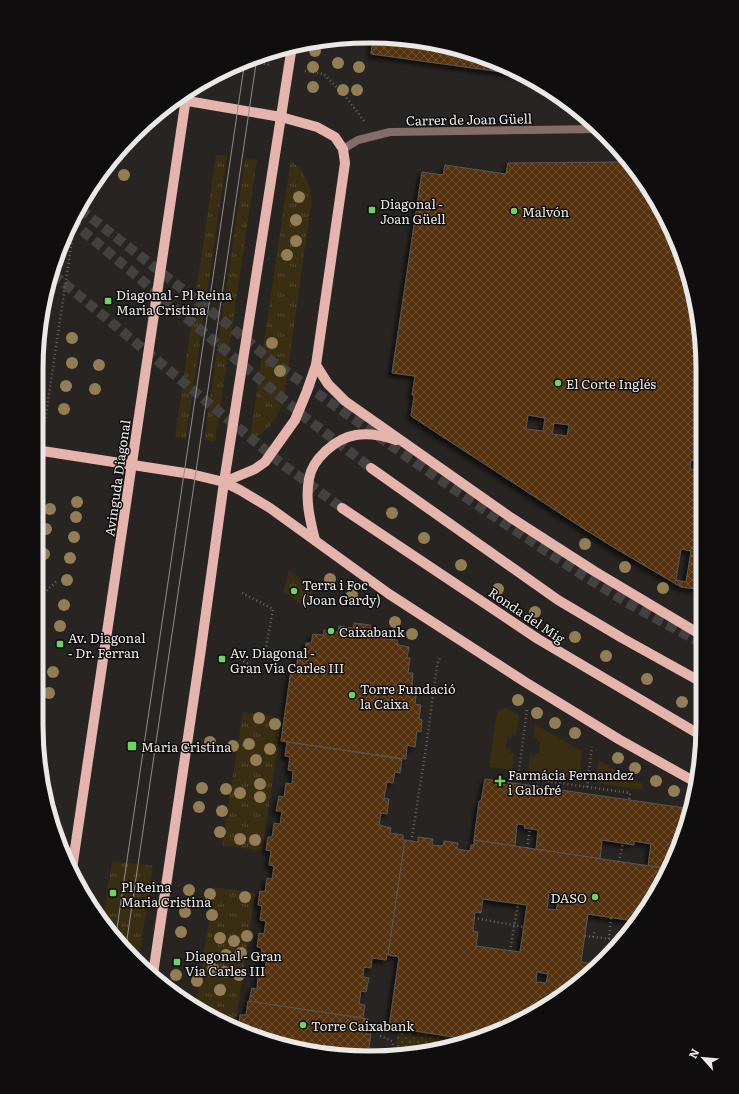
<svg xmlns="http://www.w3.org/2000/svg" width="739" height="1094" viewBox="0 0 739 1094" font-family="Literata,serif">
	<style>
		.grass { fill: url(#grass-tufts) }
		.park { fill: url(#park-dots) }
		.garden { fill: #392d12 }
		.building { fill: url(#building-cross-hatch); stroke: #595653; fill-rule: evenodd; filter: url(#shadow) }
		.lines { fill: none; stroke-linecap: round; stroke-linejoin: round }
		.primary-tunnel { stroke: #444240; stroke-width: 10; stroke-dasharray: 10 5; stroke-linecap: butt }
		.path { stroke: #686564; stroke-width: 2.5; stroke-dasharray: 1 3; stroke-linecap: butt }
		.minor { stroke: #846c68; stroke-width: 8 }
		.primary { stroke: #e5b4ac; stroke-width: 10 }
		.tram { stroke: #908e8c; stroke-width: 1 }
		.tree { fill: #927d55 }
		.poi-dot { fill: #6dd361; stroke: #0f0d0d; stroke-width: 1.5 }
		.labels { text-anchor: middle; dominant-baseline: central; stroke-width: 3; stroke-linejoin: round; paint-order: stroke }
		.street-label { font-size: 13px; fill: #ebe9e8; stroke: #0f0d0d }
		.poi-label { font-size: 13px; fill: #ebe9e8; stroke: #0f0d0d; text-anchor: start }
		.rim { fill: none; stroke: #ebe9e8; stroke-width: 5 }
	</style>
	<defs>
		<pattern id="grass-tufts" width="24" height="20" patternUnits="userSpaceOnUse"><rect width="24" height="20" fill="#392d12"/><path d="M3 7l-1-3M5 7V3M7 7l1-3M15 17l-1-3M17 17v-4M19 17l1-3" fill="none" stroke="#564b34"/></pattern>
		<pattern id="park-dots" width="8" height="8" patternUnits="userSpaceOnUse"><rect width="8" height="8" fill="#392d12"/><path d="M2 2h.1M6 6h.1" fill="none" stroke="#564b34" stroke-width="1.8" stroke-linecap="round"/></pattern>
		<pattern id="building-cross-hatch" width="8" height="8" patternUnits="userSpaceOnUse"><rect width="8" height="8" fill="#54330d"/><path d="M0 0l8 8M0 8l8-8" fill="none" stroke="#6d5130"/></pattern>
		<filter id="shadow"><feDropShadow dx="-3.5" dy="3.5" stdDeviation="2" flood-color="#0009"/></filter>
	</defs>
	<rect width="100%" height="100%" fill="#272422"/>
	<g class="grass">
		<polygon points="216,155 227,156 186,438 175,437"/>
		<polygon points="245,159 257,160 215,442 204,440"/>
		<path d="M 292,162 C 306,172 312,188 311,204 L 284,398 C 279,415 268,434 250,439 L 290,165 Z"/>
		<polygon points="289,570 313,589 309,611 284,591"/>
		<polygon points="243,712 282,718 262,851 222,845"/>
		<polygon points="112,861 153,866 139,959 103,921"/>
		<polygon points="214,887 255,893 235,1027 231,1026 196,1006"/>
	</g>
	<polygon class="park" points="398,1028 471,1038 435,1052 385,1055 386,1048 396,1050"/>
	<g class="garden">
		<polygon points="507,708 519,715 516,735 512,734 511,738 507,737 506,748 510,749 510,753 514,753 512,770 489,767 497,711"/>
		<polygon points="535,724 582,751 579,781 528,773 530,755 535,756 535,753 539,753 540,742 537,741 537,738 533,737"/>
		<polygon points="598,760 643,784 642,790 596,783"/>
	</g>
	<g class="building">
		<polygon points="373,36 434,42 497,61 523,75 371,54"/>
		<path d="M 619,162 L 629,162 L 647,184 L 678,242 L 697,304 L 703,370 L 703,462 L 691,460 L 690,469 L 703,471 L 703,590 L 681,587 L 618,550 L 581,527 L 411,416 L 414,396 L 412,395 L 415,376 L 392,373 L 422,172 L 443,175 L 445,165 L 506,174 L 508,163 ZM 528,415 L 545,418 L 543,431 L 526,429 ZM 554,423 L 569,425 L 567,436 L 552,434 ZM 681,549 L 691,551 L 686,582 L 676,580 Z"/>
		<polygon points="354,623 370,625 371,630 386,633 387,639 397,640 398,645 409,647 407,658 410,658 408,673 413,673 412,687 417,688 415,704 421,705 419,719 422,720 421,732 417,731 415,747 407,745 406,759 281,741 291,670 296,671 298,656 304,657 306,643 311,643 313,634 323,635 324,630 338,632 339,626 353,628"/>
		<polygon points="287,742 402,759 400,773 395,772 393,783 387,782 384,798 389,799 387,814 381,813 379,825 391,828 390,833 403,835 403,840 405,840 388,955 387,955 386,960 372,958 371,968 364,967 363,977 369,978 366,992 361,991 359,1004 365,1005 363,1018 249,1002 252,988 257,989 258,975 264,976 266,962 260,961 262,948 257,947 259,933 264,934 266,921 260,920 262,906 258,905 260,891 265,892 267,878 272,879 274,866 269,865 271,851 266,850 268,837 272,837 274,823 280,824 282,811 276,811 279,796 284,797 286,783 292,784 293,771 288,770 290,757 285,756"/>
		<polygon points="485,779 685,808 683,830 670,869 648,866 651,844 634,841 634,845 602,840 600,860 536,849 538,830 524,828 525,825 517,824 515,846 474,840 479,801 481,801"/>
		<path d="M 418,837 L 433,839 L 432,845 L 443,846 L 444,841 L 458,843 L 457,849 L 470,851 L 471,845 L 474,845 L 474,840 L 670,869 L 634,921 L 588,914 L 581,962 L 599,965 L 536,1013 L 467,1039 L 389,1027 L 399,957 L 388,955 L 405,840 L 418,842 ZM 549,892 L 560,894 L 556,910 L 547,909 ZM 483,899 L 527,905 L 520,952 L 476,946 L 478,932 L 473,931 L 475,912 L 481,913 ZM 537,972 L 548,974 L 546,983 L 536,982 Z"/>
		<polygon points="248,1001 368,1019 366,1034 371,1034 369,1048 374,1049 374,1056 347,1057 242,1033 238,1030 240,1015 246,1015"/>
	</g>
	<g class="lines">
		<g class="primary-tunnel">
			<polyline points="80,209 226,323 273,362 416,463 480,507 581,574 626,602 703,644"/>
			<polyline points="71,221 306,418 371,468"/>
			<polyline points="53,274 282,464 342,508"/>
		</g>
		<g class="path">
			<polyline points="312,45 327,47"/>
			<polyline points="244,61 271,65"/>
			<polyline points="305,71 324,74 346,97 364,121"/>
			<polyline points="43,434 76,213"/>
			<polyline points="36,473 37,467"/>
			<polyline points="242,593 273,609 265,653"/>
			<polyline points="36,649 44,593 58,580"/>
			<polyline points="233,655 250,665"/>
			<polyline points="527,710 518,777 538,780"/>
			<polyline points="536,786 538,780 630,793 629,800"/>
			<polyline points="587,787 592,747"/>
			<polyline points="412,837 426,748 437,665 440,658"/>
			<polyline points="527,848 530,829"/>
			<polyline points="619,862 623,843"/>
			<polyline points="474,918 524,927"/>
			<polyline points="585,936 620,940"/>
			<polyline points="593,937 595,929"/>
			<polyline points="609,939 611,917"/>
			<polyline points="510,951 518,904"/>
			<polyline points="380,1036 392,1041 395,1054"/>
		</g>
		<polyline class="minor" points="343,149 358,140 390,132 600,129"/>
		<g class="primary">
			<polyline points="176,99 281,117 317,127 335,137 343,149 345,163 316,365 307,391 295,420 265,462 255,469 224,482"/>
			<polyline points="316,365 328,384 345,401 510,517 594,571 703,636"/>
			<polyline points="36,450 191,474 224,482 240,490 270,508 389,594 525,682 620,740 697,783"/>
			<polyline points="371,468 558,600 622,638 703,683"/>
			<polyline points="342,508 538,639 702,736"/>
			<path d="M 315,540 C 310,520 305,500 309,479 C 312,459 336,438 356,435 C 369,433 384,436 396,440"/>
			<polyline points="72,869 187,91"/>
			<polyline points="153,974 200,656 224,482 292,46"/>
		</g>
		<g class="tram">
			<polyline points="116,935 245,60"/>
			<polyline points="126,946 257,57"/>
		</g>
	</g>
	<g class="tree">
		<circle cx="315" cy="51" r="6"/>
		<circle cx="338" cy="63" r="6"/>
		<circle cx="313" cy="67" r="6"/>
		<circle cx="359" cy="67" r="6"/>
		<circle cx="313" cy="87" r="6"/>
		<circle cx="343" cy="90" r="6"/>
		<circle cx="357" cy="90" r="6"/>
		<circle cx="124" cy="175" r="6"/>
		<circle cx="299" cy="197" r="6"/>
		<circle cx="296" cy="220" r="6"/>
		<circle cx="296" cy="241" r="6"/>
		<circle cx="287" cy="255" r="6"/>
		<circle cx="72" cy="338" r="6"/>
		<circle cx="272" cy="343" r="6"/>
		<circle cx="72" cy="363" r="6"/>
		<circle cx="99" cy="365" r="6"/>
		<circle cx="280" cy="371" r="6"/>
		<circle cx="66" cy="386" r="6"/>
		<circle cx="95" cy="389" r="6"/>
		<circle cx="64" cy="409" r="6"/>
		<circle cx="77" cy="502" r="6"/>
		<circle cx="50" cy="509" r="6"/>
		<circle cx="392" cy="513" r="6"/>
		<circle cx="76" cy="517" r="6"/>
		<circle cx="46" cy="529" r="6"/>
		<circle cx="74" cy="537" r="6"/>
		<circle cx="424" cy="538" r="6"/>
		<circle cx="585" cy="544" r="6"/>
		<circle cx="44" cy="554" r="6"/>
		<circle cx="70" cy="558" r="6"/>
		<circle cx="461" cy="565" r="6"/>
		<circle cx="625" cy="567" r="6"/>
		<circle cx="330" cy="579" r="6"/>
		<circle cx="67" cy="580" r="6"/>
		<circle cx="663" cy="588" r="6"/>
		<circle cx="498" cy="589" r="6"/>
		<circle cx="352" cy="595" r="6"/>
		<circle cx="64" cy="605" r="6"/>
		<circle cx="535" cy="612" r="6"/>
		<circle cx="395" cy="622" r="6"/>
		<circle cx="60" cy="626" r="6"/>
		<circle cx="412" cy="634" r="6"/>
		<circle cx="575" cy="637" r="6"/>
		<circle cx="606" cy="656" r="6"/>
		<circle cx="53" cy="672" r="6"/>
		<circle cx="647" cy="679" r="6"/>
		<circle cx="49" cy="693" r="6"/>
		<circle cx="518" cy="700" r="6"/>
		<circle cx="682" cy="702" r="6"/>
		<circle cx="537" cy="713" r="6"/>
		<circle cx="259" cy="718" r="6"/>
		<circle cx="555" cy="723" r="6"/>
		<circle cx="275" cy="724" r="6"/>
		<circle cx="575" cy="733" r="6"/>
		<circle cx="210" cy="742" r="6"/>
		<circle cx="249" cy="744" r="6"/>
		<circle cx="233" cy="746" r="6"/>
		<circle cx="270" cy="749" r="6"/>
		<circle cx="618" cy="758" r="6"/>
		<circle cx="256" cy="760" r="6"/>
		<circle cx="635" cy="768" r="6"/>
		<circle cx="656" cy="781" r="6"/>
		<circle cx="260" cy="784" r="6"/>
		<circle cx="202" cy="788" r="6"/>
		<circle cx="226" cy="789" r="6"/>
		<circle cx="674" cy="791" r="6"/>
		<circle cx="240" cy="793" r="6"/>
		<circle cx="260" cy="797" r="6"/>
		<circle cx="199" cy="807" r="6"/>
		<circle cx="222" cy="811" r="6"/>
		<circle cx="220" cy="832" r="6"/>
		<circle cx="240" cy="839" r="6"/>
		<circle cx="255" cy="840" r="6"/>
		<circle cx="189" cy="890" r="6"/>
		<circle cx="210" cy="894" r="6"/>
		<circle cx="245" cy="897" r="6"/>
		<circle cx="185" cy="912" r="6"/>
		<circle cx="212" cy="915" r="6"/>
		<circle cx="181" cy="932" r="6"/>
		<circle cx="247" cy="936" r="6"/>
		<circle cx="220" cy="938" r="6"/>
		<circle cx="234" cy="941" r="6"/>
		<circle cx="241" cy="953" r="6"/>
		<circle cx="226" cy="955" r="6"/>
		<circle cx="213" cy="969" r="6"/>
		<circle cx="225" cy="972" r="6"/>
		<circle cx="176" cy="975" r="6"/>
		<circle cx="239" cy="975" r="6"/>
		<circle cx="197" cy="981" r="6"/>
		<circle cx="220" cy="990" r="6"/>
	</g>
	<g class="poi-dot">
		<rect x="368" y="206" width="8" height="8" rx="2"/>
		<circle cx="514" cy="211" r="4"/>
		<rect x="104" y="297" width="8" height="8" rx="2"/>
		<circle cx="558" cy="383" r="4"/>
		<circle cx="294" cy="591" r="4"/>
		<circle cx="331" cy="631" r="4"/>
		<rect x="56" y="640" width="8" height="8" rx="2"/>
		<rect x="218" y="655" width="8" height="8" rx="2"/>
		<circle cx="352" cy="695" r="4"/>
		<rect x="127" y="741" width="10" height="10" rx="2"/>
		<path d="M498 775h4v4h4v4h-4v4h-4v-4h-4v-4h4z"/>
		<rect x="109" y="889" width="8" height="8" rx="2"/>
		<circle cx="595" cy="897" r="4"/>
		<rect x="173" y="958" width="8" height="8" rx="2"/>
		<circle cx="303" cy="1025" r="4"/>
	</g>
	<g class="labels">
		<g class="street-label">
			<text transform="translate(469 119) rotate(-1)">Carrer de Joan Güell</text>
			<text transform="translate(117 478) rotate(-82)">Avinguda Diagonal</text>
			<text transform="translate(527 615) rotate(34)">Ronda del Mig</text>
		</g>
		<g class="poi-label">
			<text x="380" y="203">Diagonal -<tspan x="380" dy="15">Joan Güell</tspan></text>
			<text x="522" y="211">Malvón</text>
			<text x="116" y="294">Diagonal - Pl Reina<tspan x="116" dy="15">Maria Cristina</tspan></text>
			<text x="566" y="383">El Corte Inglés</text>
			<text x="302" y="584">Terra i Foc<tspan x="302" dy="15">(Joan Gardy)</tspan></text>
			<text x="339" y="631">Caixabank</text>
			<text x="68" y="637">Av. Diagonal<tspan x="68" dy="15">- Dr. Ferran</tspan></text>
			<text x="230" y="652">Av. Diagonal -<tspan x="230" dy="15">Gran Via Carles III</tspan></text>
			<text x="360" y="688">Torre Fundació<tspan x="360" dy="15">la Caixa</tspan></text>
			<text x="141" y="746">Maria Cristina</text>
			<text x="508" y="774">Farmácia Fernandez<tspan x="508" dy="15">i Galofré</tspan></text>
			<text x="121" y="886">Pl Reina<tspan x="121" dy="15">Maria Cristina</tspan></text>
			<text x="587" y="897" text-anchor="end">DASO</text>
			<text x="185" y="955">Diagonal - Gran<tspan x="185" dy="15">Via Carles III</tspan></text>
			<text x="311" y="1025">Torre Caixabank</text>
		</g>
	</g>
	<path d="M0 0H739V1094H0ZM369 43H370A326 326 0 0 1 696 369V725A326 326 0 0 1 370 1051H369A326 326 0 0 1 43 725V369A326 326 0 0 1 369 43Z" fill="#0f0d0d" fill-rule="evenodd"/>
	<path class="rim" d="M369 43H370A326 326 0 0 1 696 369V725A326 326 0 0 1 370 1051H369A326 326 0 0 1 43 725V369A326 326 0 0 1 369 43Z"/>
	<g transform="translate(703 1058) rotate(297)" stroke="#0f0d0d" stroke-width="3" paint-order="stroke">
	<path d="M0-3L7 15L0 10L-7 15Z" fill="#ebe9e8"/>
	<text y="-6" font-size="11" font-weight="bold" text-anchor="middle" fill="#ebe9e8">N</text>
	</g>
</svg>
